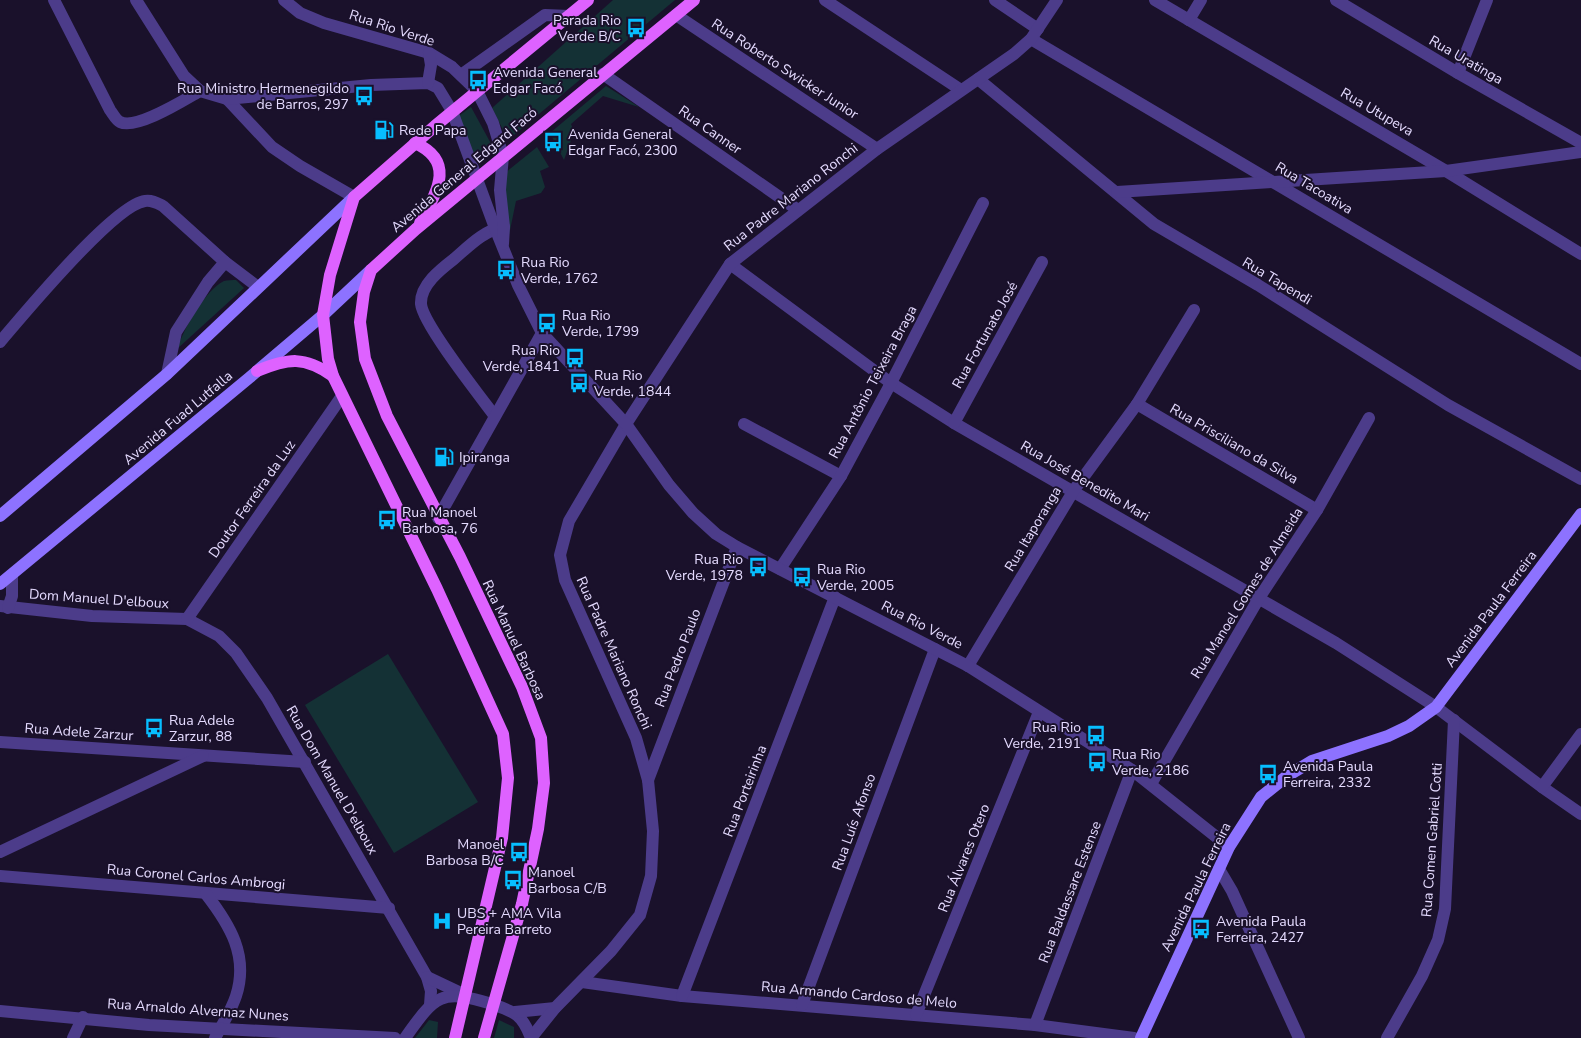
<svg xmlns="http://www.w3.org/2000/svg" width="1581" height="1038" viewBox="0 0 1581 1038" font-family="'Nunito Sans',sans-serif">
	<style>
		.green { fill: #143135 }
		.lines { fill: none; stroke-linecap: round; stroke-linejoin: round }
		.minor { stroke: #4c3c8a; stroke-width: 12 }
		.tertiary { stroke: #4c3c8a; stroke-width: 12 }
		.secondary { stroke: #8d72ff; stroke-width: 12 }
		.primary { stroke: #de62ff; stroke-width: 12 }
		.labels { text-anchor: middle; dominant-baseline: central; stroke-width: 4; stroke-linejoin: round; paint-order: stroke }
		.poi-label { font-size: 14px; fill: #e5dbff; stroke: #1a112b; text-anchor: start }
		.street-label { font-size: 14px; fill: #e5dbff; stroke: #1a112b }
	</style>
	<rect width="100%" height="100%" fill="#1a112b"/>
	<g class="green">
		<polygon points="613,0 675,0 508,140 492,108"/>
		<polygon points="606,86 639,107 603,96 571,124 574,132 564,160 550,133"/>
		<polygon points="471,107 495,151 477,165 456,118"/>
		<polygon points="537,147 549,167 540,171 545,187 541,193 516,201 508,240 505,173"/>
		<path d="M 236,280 L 244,288 L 177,349 C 183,330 205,290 224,281 C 227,280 233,280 236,280 Z"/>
		<polygon points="388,654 478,802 394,853 305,705"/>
		<polygon points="429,1020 438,1022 437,1038 415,1038"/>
		<polygon points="499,1020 514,1027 514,1038 494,1038"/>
	</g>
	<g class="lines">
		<g class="minor">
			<path d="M 54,0 L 110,110 C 113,114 116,120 120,122 C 137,130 184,100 200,91"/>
			<polyline points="825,0 961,90"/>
			<polyline points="995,0 1038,29"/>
			<polyline points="1155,0 1446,171 1581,254"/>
			<polyline points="1336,0 1458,73 1581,143"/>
			<polyline points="676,15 877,149"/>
			<polyline points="1189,20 1201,0"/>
			<polyline points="1031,39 1581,364"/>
			<polyline points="1458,73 1487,0"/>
			<polyline points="603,74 798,210"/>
			<polyline points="461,75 545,15 569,16"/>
			<polyline points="978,79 1154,224 1258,285 1448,405 1581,479"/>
			<polyline points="227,99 272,147 300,166 354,197"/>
			<polyline points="1117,192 1446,171 1581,152"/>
			<polyline points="730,264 891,383 954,423 1336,643 1436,707 1542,787 1581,814"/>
			<path d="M 0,342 C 23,315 114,205 145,201 C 152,200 157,203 163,206 L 225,262 L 258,287"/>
			<polyline points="167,374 176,332 208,282 225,262"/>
			<polyline points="1137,404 1317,510"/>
			<path d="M 494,415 C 479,395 423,324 421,304 C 420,285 441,269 454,259 C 469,246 484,230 504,227"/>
			<polyline points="954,423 1042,262"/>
			<polyline points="744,424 841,476"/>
			<polyline points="438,518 542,333"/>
			<polyline points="780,569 841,476 891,383 983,203"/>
			<polyline points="0,606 92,616 187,619 219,636 236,653 267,698 427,977 431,991 430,1005"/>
			<polyline points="8,608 12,596 12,576"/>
			<polyline points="187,619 342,396"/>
			<polyline points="968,666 1074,490 1137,404 1194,310"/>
			<polyline points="0,742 305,762"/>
			<polyline points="648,780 737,547"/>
			<polyline points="1151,784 1259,598 1317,510 1369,418"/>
			<polyline points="1542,787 1581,734"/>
			<polyline points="0,852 203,756"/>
			<polyline points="1219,869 1232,891 1299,1038"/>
			<polyline points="0,876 389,908"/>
			<path d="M 206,894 C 230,925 249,956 236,996 C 231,1011 222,1025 215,1038"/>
			<polyline points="427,977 465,995"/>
			<polyline points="582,982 682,996 1035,1025 1134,1038"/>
			<polyline points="682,996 835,597"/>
			<path d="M 492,1004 C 515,1012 522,1014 531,1038"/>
			<polyline points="802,1005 935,649"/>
			<polyline points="0,1011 149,1025 395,1038"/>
			<polyline points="515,1012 555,1008"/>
			<polyline points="916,1015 1039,712"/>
			<polyline points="1035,1025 1132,770"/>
			<polyline points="73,1038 83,1017"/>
			<polyline points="531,1038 555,1008 611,951 640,915 651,876 653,831 648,780 636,738 565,580 560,555 569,521 626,424 730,264 877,149 1014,54 1031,39 1057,0"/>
			<polyline points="1387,1038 1422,976 1438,940 1445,909 1454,720"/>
		</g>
		<g class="tertiary">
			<polyline points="136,0 184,76 200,91 227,99 371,85 428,83 438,88 452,111 495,228 518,285 542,333 626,424 669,485 693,513 716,534 737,547 968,666 1132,770 1229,847"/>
			<polyline points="284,0 300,13 324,23 429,53 452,67 477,91 493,123 503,156 500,190 504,227 503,244"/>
			<polyline points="428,83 431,65 429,53"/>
			<path d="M 405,1038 C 435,996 440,988 492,1004"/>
		</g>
		<g class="secondary">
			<polyline points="0,516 167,374 354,197"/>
			<polyline points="0,584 249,378 323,315 371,270"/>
			<polyline points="1141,1038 1229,847 1261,797 1287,776 1312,761 1388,736 1409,726 1436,707 1581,514"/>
		</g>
		<g class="primary">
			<path d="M 415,143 C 457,162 436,193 420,223"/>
			<path d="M 257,371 C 289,358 304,356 333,376"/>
			<polyline points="455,1038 502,838 508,778 503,734 437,589 333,376 328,359 323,315 330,275 354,197 435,126 588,0"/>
			<polyline points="484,1038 522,904 538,829 544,783 541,738 522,687 460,557 387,416 365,359 360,322 364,292 371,270 416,229 694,0"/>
		</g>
	</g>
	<defs>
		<symbol id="bus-bare" viewBox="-9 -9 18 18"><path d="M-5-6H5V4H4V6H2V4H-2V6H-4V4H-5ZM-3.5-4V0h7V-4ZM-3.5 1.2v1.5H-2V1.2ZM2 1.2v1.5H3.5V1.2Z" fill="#07beff" stroke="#1a112b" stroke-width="2.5" paint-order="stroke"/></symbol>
		<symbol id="fuel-bare" viewBox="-9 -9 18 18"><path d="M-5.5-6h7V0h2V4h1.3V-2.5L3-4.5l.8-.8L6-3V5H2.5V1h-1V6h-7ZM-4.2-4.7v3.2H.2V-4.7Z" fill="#07beff" stroke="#1a112b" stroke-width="2.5" paint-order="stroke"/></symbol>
		<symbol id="hospital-bare" viewBox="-9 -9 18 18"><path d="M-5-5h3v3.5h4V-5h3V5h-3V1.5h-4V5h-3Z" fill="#07beff" stroke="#1a112b" stroke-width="2.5" paint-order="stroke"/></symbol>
	</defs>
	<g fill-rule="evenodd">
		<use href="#bus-bare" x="622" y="14" width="28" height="28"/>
		<use href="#bus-bare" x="464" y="66" width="28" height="28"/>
		<use href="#bus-bare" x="350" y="82" width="28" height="28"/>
		<use href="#fuel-bare" x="370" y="116" width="28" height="28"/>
		<use href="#bus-bare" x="539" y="128" width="28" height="28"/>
		<use href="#bus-bare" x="492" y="256" width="28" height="28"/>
		<use href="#bus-bare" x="533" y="309" width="28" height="28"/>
		<use href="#bus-bare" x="561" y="344" width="28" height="28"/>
		<use href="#bus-bare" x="565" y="369" width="28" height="28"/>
		<use href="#fuel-bare" x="430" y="443" width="28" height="28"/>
		<use href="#bus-bare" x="373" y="506" width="28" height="28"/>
		<use href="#bus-bare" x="744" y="553" width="28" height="28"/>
		<use href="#bus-bare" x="788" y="563" width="28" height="28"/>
		<use href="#bus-bare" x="140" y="714" width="28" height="28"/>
		<use href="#bus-bare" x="1082" y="721" width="28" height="28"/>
		<use href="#bus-bare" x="1083" y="748" width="28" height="28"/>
		<use href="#bus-bare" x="1254" y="760" width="28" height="28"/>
		<use href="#bus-bare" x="505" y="838" width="28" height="28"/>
		<use href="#bus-bare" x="499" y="866" width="28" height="28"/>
		<use href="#hospital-bare" x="428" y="907" width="28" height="28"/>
		<use href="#bus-bare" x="1187" y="915" width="28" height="28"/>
	</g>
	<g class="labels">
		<g class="poi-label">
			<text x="621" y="20" text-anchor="end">Parada Rio<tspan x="621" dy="16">Verde B/C</tspan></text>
			<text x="493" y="72">Avenida General<tspan x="493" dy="16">Edgar Facó</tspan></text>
			<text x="349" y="88" text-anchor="end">Rua Ministro Hermenegildo<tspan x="349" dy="16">de Barros, 297</tspan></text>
			<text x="399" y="130">Rede Papa</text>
			<text x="568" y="134">Avenida General<tspan x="568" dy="16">Edgar Facó, 2300</tspan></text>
			<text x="521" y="262">Rua Rio<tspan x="521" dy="16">Verde, 1762</tspan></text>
			<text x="562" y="315">Rua Rio<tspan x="562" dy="16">Verde, 1799</tspan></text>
			<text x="560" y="350" text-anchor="end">Rua Rio<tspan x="560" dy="16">Verde, 1841</tspan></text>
			<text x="594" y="375">Rua Rio<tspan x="594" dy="16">Verde, 1844</tspan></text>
			<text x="459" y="457">Ipiranga</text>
			<text x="402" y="512">Rua Manoel<tspan x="402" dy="16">Barbosa, 76</tspan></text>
			<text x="743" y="559" text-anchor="end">Rua Rio<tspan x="743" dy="16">Verde, 1978</tspan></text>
			<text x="817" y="569">Rua Rio<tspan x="817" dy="16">Verde, 2005</tspan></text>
			<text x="169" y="720">Rua Adele<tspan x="169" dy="16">Zarzur, 88</tspan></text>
			<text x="1081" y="727" text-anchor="end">Rua Rio<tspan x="1081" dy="16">Verde, 2191</tspan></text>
			<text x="1112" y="754">Rua Rio<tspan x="1112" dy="16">Verde, 2186</tspan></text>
			<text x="1283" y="766">Avenida Paula<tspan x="1283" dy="16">Ferreira, 2332</tspan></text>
			<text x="504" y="844" text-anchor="end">Manoel<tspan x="504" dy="16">Barbosa B/C</tspan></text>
			<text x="528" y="872">Manoel<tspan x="528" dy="16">Barbosa C/B</tspan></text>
			<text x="457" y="913">UBS + AMA Vila<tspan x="457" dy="16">Pereira Barreto</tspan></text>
			<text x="1216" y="921">Avenida Paula<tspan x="1216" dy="16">Ferreira, 2427</tspan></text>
		</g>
		<g class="street-label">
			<text transform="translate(392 28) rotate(18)">Rua Rio Verde</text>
			<text transform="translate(1466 60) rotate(30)">Rua Uratinga</text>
			<text transform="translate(785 69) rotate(33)">Rua Roberto Swicker Junior</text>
			<text transform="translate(1377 112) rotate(30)">Rua Utupeva</text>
			<text transform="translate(710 130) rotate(35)">Rua Canner</text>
			<text transform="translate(464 170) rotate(-40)">Avenida General Edgard Facó</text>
			<text transform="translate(1314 188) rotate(31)">Rua Tacoativa</text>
			<text transform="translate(791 197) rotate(-38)">Rua Padre Mariano Ronchi</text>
			<text transform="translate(1277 281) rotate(31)">Rua Tapendi</text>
			<text transform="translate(985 335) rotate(-61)">Rua Fortunato José</text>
			<text transform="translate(873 382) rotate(-62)">Rua Antônio Teixeira Braga</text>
			<text transform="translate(178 418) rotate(-40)">Avenida Fuad Lutfalla</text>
			<text transform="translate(1234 444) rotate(30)">Rua Prisciliano da Silva</text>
			<text transform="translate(1085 481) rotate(30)">Rua José Benedito Mari</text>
			<text transform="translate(252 499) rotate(-55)">Doutor Ferreira da Luz</text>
			<text transform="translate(1033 529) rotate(-59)">Rua Itaporanga</text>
			<text transform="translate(1247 593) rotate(-58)">Rua Manoel Gomes de Almeida</text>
			<text transform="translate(99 599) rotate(4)">Dom Manuel D'elboux</text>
			<text transform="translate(1491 609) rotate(-53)">Avenida Paula Ferreira</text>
			<text transform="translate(922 625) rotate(27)">Rua Rio Verde</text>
			<text transform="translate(514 640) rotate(65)">Rua Manuel Barbosa</text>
			<text transform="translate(614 653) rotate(66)">Rua Padre Mariano Ronchi</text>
			<text transform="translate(678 658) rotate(-69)">Rua Pedro Paulo</text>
			<text transform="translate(79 732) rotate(4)">Rua Adele Zarzur</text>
			<text transform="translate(332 780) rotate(60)">Rua Dom Manuel D'elboux</text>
			<text transform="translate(745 791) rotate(-69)">Rua Porteirinha</text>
			<text transform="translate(854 822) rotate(-70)">Rua Luís Afonso</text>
			<text transform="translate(1432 840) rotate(-86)">Rua Comen Gabriel Cotti</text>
			<text transform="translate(964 858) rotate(-68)">Rua Álvares Otero</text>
			<text transform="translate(196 877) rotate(5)">Rua Coronel Carlos Ambrogi</text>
			<text transform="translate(1196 887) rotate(-64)">Avenida Paula Ferreira</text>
			<text transform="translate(1070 892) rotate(-69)">Rua Baldassare Estense</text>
			<text transform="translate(859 995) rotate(5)">Rua Armando Cardoso de Melo</text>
			<text transform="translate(198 1010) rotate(4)">Rua Arnaldo Alvernaz Nunes</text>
		</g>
	</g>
</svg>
